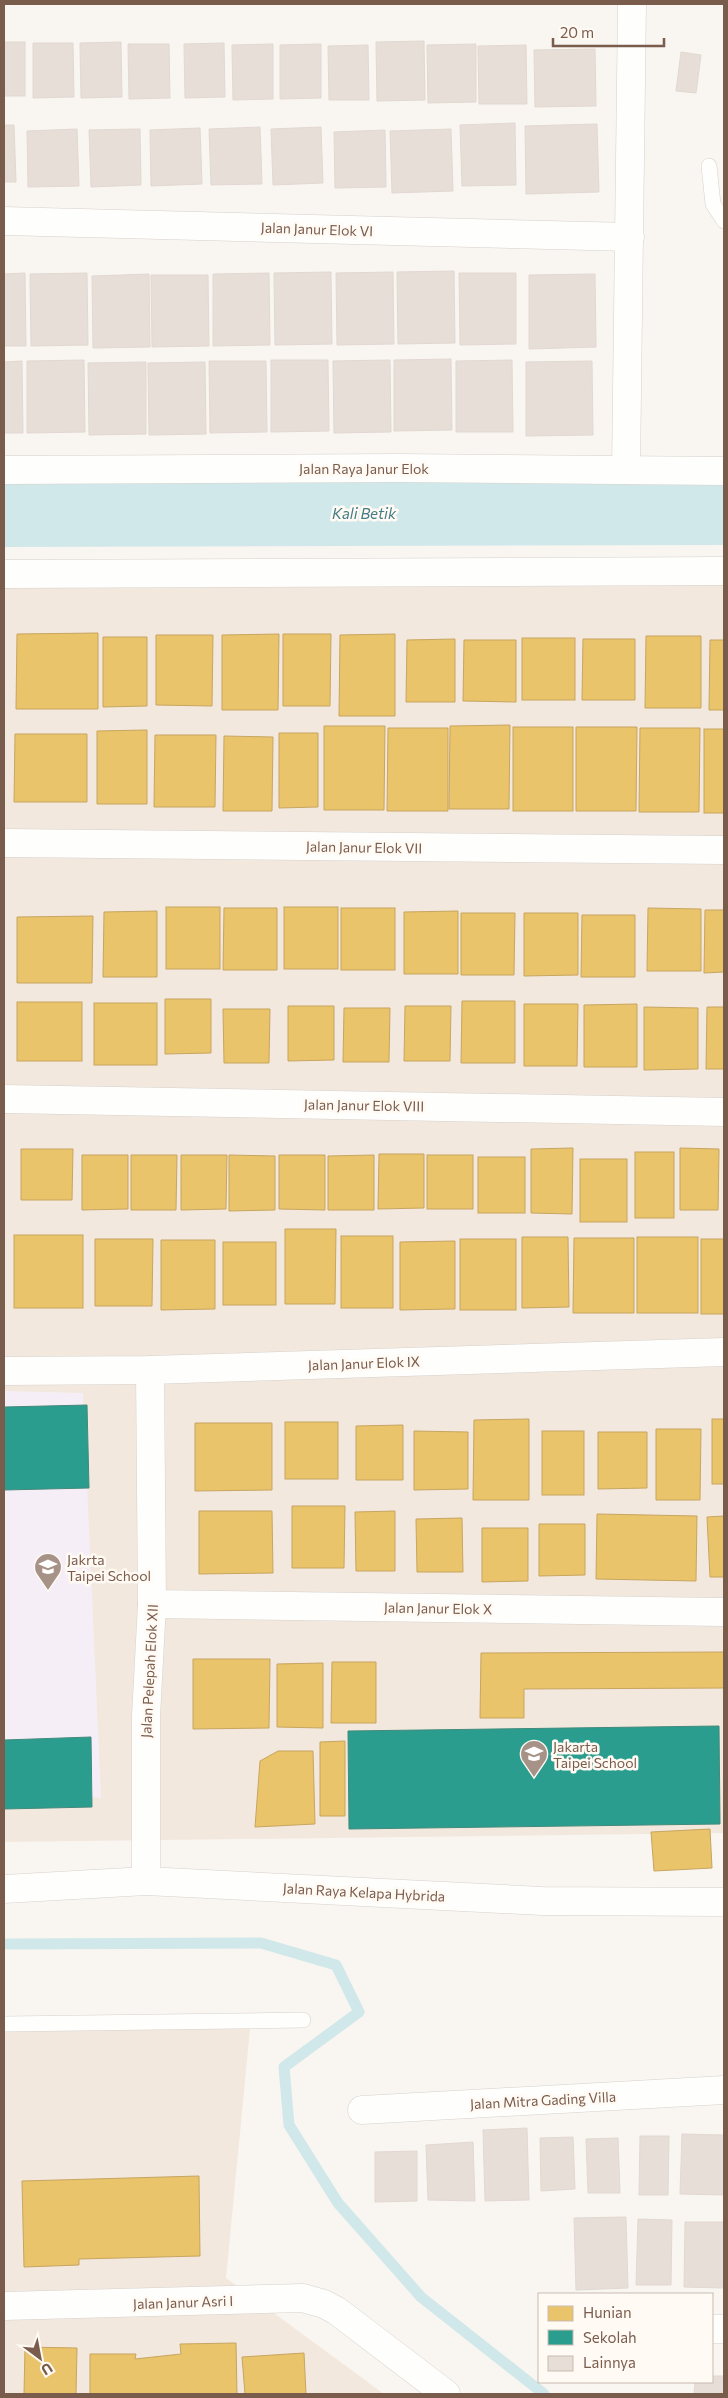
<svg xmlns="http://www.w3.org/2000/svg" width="728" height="2398" viewBox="0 0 728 2398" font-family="Commissioner,sans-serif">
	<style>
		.residential { fill: #f2e8de }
		.education { fill: #f6eef6 }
		.homes { fill: #e9c46a; stroke: #c8a561 }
		.schools { fill: #2a9d8f; stroke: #428a7b }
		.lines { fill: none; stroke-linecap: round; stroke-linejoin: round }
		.stream { stroke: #d0e8ea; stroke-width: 11 }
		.river { stroke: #d0e8ea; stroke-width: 66 }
		.building { fill: #e6ded7; stroke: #e2d8d2 }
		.lane-casing { stroke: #d7d1cb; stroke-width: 16 }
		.street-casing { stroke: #d7d1cb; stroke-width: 29 }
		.lane { stroke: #fefefd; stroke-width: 15 }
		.street { stroke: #fefefd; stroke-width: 28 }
		.labels { text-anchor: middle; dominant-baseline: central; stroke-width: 5; stroke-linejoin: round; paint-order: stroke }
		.street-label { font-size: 14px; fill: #7a5c4d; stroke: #fffaf3 }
		.poi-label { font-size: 14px; fill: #7a5c4d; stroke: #fffaf3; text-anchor: start }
		.water-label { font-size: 15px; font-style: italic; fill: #437c86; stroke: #fffaf3 }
	</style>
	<rect width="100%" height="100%" fill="#f9f5f0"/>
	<g class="residential">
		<polygon points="4,577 724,579 724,1833 4,1842"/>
		<polygon points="4,2028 250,2029 226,2278 384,2394 4,2394"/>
	</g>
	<polygon class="education" points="4,1391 83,1393 101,1798 4,1790"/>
	<g class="homes">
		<polygon points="98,633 98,709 16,709 17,634"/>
		<polygon points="279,634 278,710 222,710 222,635"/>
		<polygon points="283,634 331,634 330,706 283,706"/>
		<polygon points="395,634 395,716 339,716 340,635"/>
		<polygon points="156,635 213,635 212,706 156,705"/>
		<polygon points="646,636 701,636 701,708 645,708"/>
		<polygon points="103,637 147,637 147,706 103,707"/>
		<rect x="522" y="638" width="53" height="62"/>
		<polygon points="455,639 455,702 406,702 407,640"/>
		<polygon points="583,639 635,639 635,700 582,700"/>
		<polygon points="464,640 516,640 516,702 463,701"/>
		<polygon points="710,640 724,640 724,710 709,710"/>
		<polygon points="510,725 509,809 449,809 450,726"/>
		<polygon points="324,726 385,726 384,810 324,810"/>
		<rect x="513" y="727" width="60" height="84"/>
		<polygon points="576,727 637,727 636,811 576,811"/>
		<polygon points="388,728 448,728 448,811 387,811"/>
		<polygon points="640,728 700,728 699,812 639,812"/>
		<rect x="704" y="729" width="20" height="84"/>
		<polygon points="147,730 147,804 97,804 97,731"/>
		<polygon points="279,733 318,733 318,807 279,808"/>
		<polygon points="15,734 87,734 87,802 14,802"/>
		<polygon points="155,735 216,735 215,807 154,807"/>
		<polygon points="224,736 273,737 272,811 223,811"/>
		<rect x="166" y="907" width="54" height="62"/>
		<rect x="284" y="907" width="54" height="62"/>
		<polygon points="224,908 277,908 277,970 223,970"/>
		<rect x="341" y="908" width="54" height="62"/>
		<polygon points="648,908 701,909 701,971 647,971"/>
		<polygon points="705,910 724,910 724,972 704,973"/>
		<polygon points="157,911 157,977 103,977 104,912"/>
		<polygon points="458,911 458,974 404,974 404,912"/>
		<polygon points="461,913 515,913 514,975 461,975"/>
		<polygon points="524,913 578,913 578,975 524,976"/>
		<polygon points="582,915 635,915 635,977 581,977"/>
		<polygon points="93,916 92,983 17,983 17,917"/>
		<polygon points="165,999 211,999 211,1053 165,1054"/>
		<polygon points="462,1001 515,1001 515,1063 461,1063"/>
		<rect x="17" y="1002" width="65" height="59"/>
		<rect x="94" y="1003" width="63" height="62"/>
		<polygon points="524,1004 578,1004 577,1066 524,1066"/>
		<polygon points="637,1004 637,1067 584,1067 584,1005"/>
		<polygon points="288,1006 334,1006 334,1060 288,1061"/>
		<polygon points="405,1006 451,1006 450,1061 404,1061"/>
		<polygon points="644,1007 698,1008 698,1069 644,1070"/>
		<polygon points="707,1007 724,1007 724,1069 706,1069"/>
		<polygon points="344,1008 390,1008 389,1062 343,1062"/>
		<polygon points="223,1009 270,1009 269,1063 224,1063"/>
		<polygon points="573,1148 572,1214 531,1213 531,1149"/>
		<polygon points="680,1148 719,1149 718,1210 680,1210"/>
		<polygon points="21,1149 73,1149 72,1200 21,1200"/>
		<rect x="635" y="1152" width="39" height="66"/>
		<polygon points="379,1154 424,1154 424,1208 378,1209"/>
		<polygon points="82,1155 128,1155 128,1209 82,1210"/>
		<polygon points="131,1155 177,1155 176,1210 131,1210"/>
		<polygon points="181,1155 227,1155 226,1209 181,1210"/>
		<polygon points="229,1155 275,1156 275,1210 229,1211"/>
		<polygon points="279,1155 325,1155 325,1210 279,1209"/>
		<polygon points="374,1155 374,1210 328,1210 328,1156"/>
		<rect x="427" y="1155" width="46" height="54"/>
		<rect x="478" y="1157" width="47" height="56"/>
		<rect x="580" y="1159" width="47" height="63"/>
		<polygon points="285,1229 336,1229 335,1304 285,1304"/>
		<rect x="14" y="1235" width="69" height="73"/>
		<rect x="341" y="1236" width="52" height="72"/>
		<polygon points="522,1237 568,1237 569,1307 522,1308"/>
		<rect x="637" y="1237" width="61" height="76"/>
		<polygon points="574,1238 634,1238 634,1313 573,1313"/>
		<polygon points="95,1239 153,1239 152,1306 95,1306"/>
		<rect x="460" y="1239" width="56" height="71"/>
		<rect x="701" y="1239" width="23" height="75"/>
		<polygon points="161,1240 215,1240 215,1309 161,1310"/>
		<polygon points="455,1241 455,1309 400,1310 400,1242"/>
		<rect x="223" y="1242" width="53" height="63"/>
		<polygon points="529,1419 529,1500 473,1500 474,1420"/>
		<rect x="712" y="1419" width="12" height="65"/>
		<rect x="285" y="1422" width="53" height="57"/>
		<polygon points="195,1423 272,1423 272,1490 195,1491"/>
		<polygon points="403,1425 403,1480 356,1480 356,1426"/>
		<polygon points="656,1429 701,1429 700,1500 656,1500"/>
		<polygon points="414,1431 468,1432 468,1489 414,1490"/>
		<rect x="542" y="1431" width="42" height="64"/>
		<polygon points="598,1432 647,1432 647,1488 598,1489"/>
		<polygon points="292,1506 345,1506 344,1568 292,1568"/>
		<polygon points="199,1511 272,1511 273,1573 199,1574"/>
		<polygon points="395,1511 395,1571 356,1571 355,1512"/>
		<polygon points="597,1514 697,1516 696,1581 596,1579"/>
		<polygon points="724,1516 724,1577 710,1577 707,1517"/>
		<polygon points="462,1518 463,1572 417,1572 416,1519"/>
		<polygon points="539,1524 585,1524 585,1575 539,1576"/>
		<polygon points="482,1528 528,1528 528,1581 482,1582"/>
		<polygon points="724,1652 724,1688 524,1689 524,1718 480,1718 481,1653"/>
		<polygon points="193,1659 270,1659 269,1728 193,1729"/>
		<polygon points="332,1662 376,1662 376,1723 331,1723"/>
		<polygon points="323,1663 323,1728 277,1727 277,1664"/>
		<polygon points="345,1741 345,1816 320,1816 320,1742"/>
		<polygon points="278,1751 313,1751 315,1824 255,1827 260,1761"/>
		<polygon points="710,1829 712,1868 654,1871 651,1832"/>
		<polygon points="199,2176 200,2256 79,2259 79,2265 24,2267 22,2181"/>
		<polygon points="236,2343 237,2394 90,2394 90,2354 136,2354 135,2359 181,2354 180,2344"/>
		<polygon points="25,2347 77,2348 76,2394 24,2394"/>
		<polygon points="304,2353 306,2394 245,2394 242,2357"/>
	</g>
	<g class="schools">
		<polygon points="87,1405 89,1488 4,1490 4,1407"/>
		<polygon points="719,1726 720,1824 349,1829 348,1731"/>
		<polygon points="91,1737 92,1807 4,1809 4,1740"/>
	</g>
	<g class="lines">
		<polyline class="stream" points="4,1944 261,1943 336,1965 359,2012 284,2067 289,2125 338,2203 421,2297 544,2394"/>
		<polyline class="river" points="4,514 724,512"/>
	</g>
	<g class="building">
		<polygon points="424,41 425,100 377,101 376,42"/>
		<rect x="4" y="42" width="21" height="54"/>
		<polygon points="121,42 122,97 81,98 80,43"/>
		<polygon points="33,43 73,43 74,97 33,98"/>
		<polygon points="224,43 225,97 185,98 184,44"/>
		<polygon points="128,44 169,44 170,98 129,99"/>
		<polygon points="273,44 273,99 233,100 232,45"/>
		<polygon points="321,44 321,98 280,99 280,45"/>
		<polygon points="476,44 476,102 428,103 427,45"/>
		<polygon points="368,45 369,100 329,100 328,46"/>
		<polygon points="526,45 527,104 479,104 478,46"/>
		<polygon points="595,49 596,106 535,107 534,50"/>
		<polygon points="681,52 701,55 696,93 676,91"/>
		<polygon points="515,123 516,185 462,186 460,125"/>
		<polygon points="597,124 599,192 526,194 525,126"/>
		<polygon points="4,125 14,125 16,182 4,182"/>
		<polygon points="260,127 262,184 211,185 209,129"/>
		<polygon points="321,127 323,183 273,185 271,129"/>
		<polygon points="200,128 202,184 151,186 150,130"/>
		<polygon points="77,129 79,186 28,187 27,131"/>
		<polygon points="140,129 141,185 91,187 89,130"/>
		<polygon points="451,129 453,191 392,193 390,131"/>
		<polygon points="385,130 386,187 335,188 334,132"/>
		<polygon points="454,271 455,343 398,344 397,272"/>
		<polygon points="331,272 332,344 275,345 274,273"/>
		<polygon points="393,272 394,344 337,345 336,273"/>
		<polygon points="25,273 26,346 4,346 4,274"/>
		<polygon points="87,273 88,345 31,346 30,274"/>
		<polygon points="269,273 270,345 213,346 213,274"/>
		<polygon points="459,273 516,273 516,344 460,345"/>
		<polygon points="149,274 150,347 93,348 92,276"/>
		<polygon points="595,274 596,347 529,349 529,275"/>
		<polygon points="151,275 208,275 209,346 152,347"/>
		<polygon points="451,359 452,430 394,431 394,360"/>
		<polygon points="84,360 85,432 27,433 27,361"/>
		<polygon points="271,360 328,360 329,431 271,432"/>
		<polygon points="390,360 391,432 334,433 333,361"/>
		<polygon points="512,360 513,432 456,432 456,361"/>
		<polygon points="22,361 23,433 4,433 4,362"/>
		<polygon points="209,361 266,361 267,432 210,433"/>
		<polygon points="592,361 593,435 526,436 526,362"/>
		<polygon points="146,362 146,434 89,435 88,363"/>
		<polygon points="205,362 206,434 149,435 148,363"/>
		<polygon points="527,2128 529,2200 485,2201 483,2130"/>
		<polygon points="682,2134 724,2135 724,2195 680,2194"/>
		<polygon points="640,2136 669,2136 668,2195 639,2195"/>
		<polygon points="573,2137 575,2189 541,2191 540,2138"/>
		<polygon points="618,2138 620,2193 588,2193 586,2139"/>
		<polygon points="473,2142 475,2201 428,2200 426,2145"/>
		<polygon points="417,2151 417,2201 375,2202 375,2152"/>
		<polygon points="626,2217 628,2288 576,2290 574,2218"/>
		<polygon points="638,2219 672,2220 671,2285 636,2285"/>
		<polygon points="685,2222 724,2222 724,2288 684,2287"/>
		<polygon points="712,2376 724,2376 724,2394 694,2394 695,2382 712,2382"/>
	</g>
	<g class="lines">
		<defs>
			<g id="lane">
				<polyline points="709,166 713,204 724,221"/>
				<polyline points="4,2024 303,2020"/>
			</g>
			<g id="street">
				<polyline points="4,221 630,237"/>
				<polyline points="4,470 398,468 724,471"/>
				<polyline points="626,470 632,4"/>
				<polyline points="4,574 724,571"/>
				<polyline points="4,843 724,850"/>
				<polyline points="4,1099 724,1112"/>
				<polyline points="4,1371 150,1370 724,1352"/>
				<polyline points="152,1604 724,1612"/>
				<polyline points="146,1881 146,1716 152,1604 150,1370"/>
				<polyline points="4,1889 146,1881 542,1901 724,1902"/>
				<polyline points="362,2110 724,2090"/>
				<polyline points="4,2306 303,2298 324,2304 337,2311 446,2394"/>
				<polyline points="712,2329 724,2329"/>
			</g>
		</defs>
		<use href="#lane" class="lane-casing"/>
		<use href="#street" class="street-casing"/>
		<use href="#lane" class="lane"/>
		<use href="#street" class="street"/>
	</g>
	<defs>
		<symbol id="school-pin" viewBox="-11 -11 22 30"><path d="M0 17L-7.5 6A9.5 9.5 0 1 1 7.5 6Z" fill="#a69286" stroke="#fffaf3"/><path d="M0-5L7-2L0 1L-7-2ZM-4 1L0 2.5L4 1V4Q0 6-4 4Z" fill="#fff"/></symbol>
	</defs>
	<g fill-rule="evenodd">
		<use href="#school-pin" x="32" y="1551" width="32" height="43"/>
		<use href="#school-pin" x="518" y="1738" width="32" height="43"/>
	</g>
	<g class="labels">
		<g class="street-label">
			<text transform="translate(317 229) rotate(2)">Jalan Janur Elok VI</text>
			<text x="364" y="468">Jalan Raya Janur Elok</text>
			<text transform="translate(364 847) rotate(1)">Jalan Janur Elok VII</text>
			<text transform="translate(364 1105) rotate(1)">Jalan Janur Elok VIII</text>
			<text transform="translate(364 1363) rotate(-2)">Jalan Janur Elok IX</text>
			<text transform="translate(438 1608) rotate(1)">Jalan Janur Elok X</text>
			<text transform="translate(149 1671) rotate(-87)">Jalan Pelepah Elok XII</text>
			<text transform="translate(364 1892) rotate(3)">Jalan Raya Kelapa Hybrida</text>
			<text transform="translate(543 2100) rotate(-3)">Jalan Mitra Gading Villa</text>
			<text transform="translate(183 2302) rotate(-2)">Jalan Janur Asri I</text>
		</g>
		<g class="poi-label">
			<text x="67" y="1559">Jakrta<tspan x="67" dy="16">Taipei School</tspan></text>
			<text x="553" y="1746">Jakarta<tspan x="553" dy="16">Taipei School</tspan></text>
		</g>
		<g class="water-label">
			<text x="364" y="513">Kali Betik</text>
		</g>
	</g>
	<rect width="728" height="2398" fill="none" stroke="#7a5c4d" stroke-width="10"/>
	<rect x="538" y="2293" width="175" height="90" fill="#fffaf3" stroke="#cabbb1"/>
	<rect x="548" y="2306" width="25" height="15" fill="#e9c46a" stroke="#cabbb1"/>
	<text x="583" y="2318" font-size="15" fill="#7a5c4d">Hunian</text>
	<rect x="548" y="2330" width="25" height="15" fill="#2a9d8f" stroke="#cabbb1"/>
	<text x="583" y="2343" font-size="15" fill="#7a5c4d">Sekolah</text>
	<rect x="548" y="2356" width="25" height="15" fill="#e6ded7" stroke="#cabbb1"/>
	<text x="583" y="2368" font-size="15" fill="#7a5c4d">Lainnya</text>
	<g transform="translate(40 2358) rotate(148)" stroke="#fffaf3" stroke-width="4" paint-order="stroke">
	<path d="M0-4L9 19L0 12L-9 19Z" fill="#7a5c4d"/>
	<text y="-8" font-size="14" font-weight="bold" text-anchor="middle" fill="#7a5c4d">U</text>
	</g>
	<path d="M553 38v8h111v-8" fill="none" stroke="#7a5c4d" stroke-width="2.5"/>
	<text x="560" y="38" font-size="15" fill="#7a5c4d" stroke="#fffaf3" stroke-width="4" paint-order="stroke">20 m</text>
</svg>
